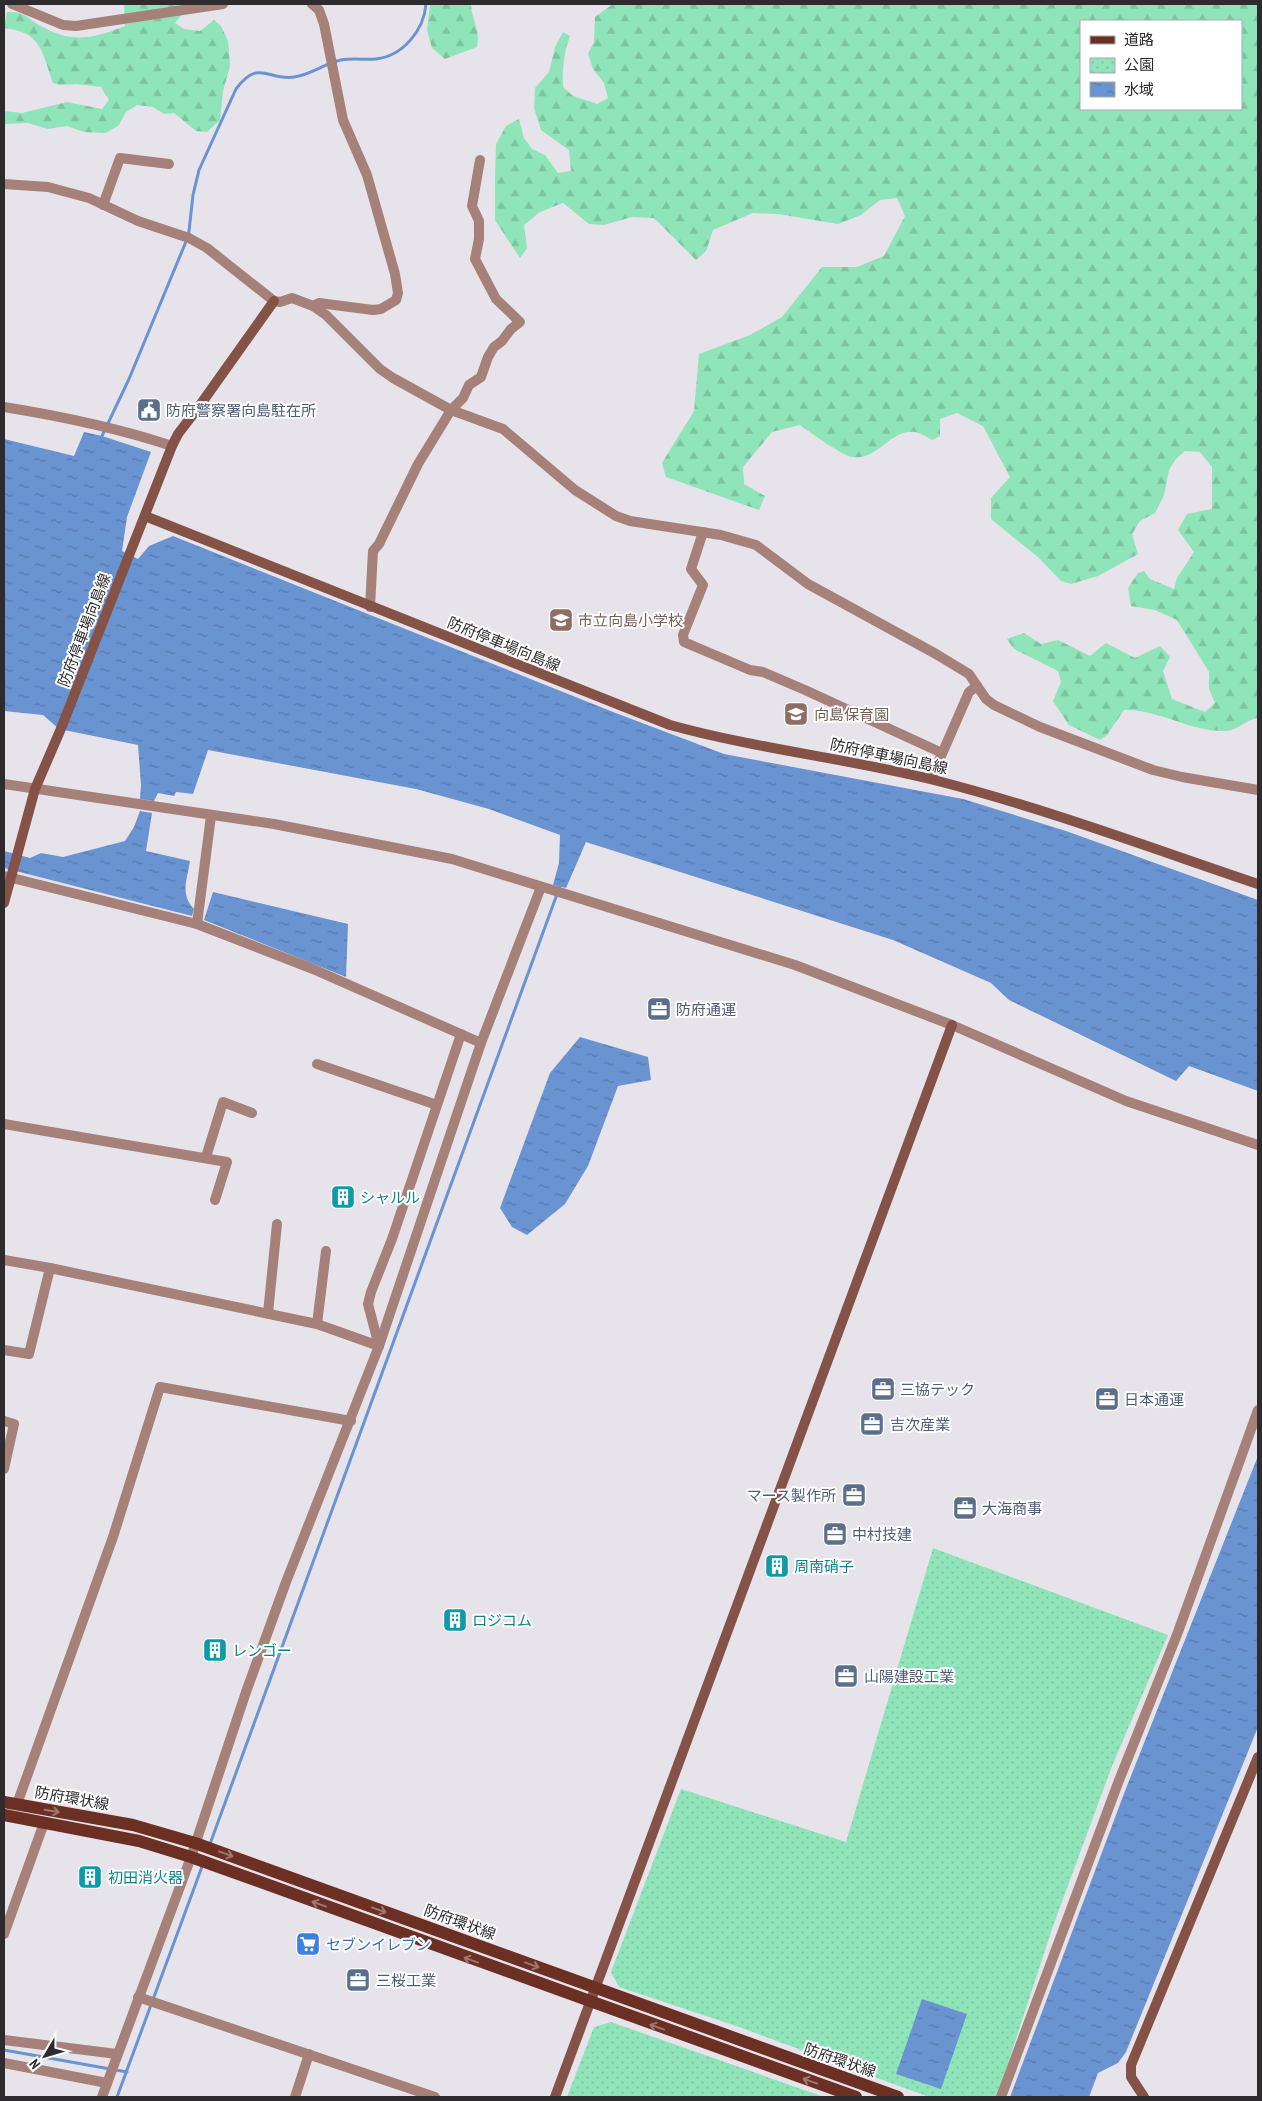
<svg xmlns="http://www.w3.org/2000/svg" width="1262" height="2101" viewBox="0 0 1262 2101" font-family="'PT Sans Narrow','Noto Sans JP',sans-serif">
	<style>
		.forest { fill: url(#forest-firs); fill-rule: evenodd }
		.park { fill: url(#park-dots) }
		.water { fill: url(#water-ripples) }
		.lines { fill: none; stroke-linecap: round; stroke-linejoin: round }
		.stream { stroke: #6993d1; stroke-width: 3 }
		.street { stroke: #a6817a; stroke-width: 10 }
		.secondary { stroke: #845247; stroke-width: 10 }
		.primary { stroke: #6b2f24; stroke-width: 12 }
		.oneway { stroke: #9f7871 }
		.labels { text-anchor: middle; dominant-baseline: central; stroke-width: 4; stroke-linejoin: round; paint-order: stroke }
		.service-label { font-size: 15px; fill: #4e5e75; stroke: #fff; text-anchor: start }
		.education-label { font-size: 15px; fill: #785e54; stroke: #fff; text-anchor: start }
		.street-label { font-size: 15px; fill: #2d2b2e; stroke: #fff }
		.culture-label { font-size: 15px; fill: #0d838f; stroke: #fff; text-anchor: start }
		.shop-label { font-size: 15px; fill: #366cbe; stroke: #fff; text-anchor: start }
	</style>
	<defs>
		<pattern id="forest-firs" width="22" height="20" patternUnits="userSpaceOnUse" patternTransform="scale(1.25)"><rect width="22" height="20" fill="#8fe4b9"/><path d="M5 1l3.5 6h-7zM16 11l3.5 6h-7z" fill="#7cc49f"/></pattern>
		<pattern id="park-dots" width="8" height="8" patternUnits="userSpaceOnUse" patternTransform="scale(1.25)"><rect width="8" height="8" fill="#8fe4b9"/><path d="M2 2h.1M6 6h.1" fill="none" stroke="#7cc49f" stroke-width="1.8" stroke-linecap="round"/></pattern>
		<pattern id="water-ripples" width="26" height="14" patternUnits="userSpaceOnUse" patternTransform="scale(1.25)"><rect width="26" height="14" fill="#6993d1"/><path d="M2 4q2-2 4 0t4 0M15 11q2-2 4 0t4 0" fill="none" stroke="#5778aa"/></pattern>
	</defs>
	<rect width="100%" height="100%" fill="#e7e3ea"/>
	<g class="forest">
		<path d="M 124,4 L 211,4 L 183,13 L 175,23 L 184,29 L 200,31 L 214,20 L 221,26 L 228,41 L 230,66 L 223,91 L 220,120 L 207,132 L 196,131 L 174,113 L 164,114 L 153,107 L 137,105 L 126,112 L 119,125 L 106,133 L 84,132 L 67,126 L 48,129 L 28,123 L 4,124 L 4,111 L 22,113 L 67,102 L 102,109 L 109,100 L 101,87 L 76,84 L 60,85 L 53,83 C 42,52 42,32 4,28 L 7,12 C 24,11 26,17 39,25 C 72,44 91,39 125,26 Z"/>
		<path d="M 430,4 L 471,4 C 472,21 481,31 477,47 L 445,59 L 432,48 L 427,30 Z"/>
		<path d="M 613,4 L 1258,4 L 1258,718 C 1247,719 1237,731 1226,731 C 1190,732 1159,709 1124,710 L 1107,735 L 1100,740 L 1069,725 L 1053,701 L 1061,682 L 1058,671 L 1014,649 L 1007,639 L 1024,633 L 1041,644 L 1058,640 L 1090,656 L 1106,643 L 1135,658 L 1160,646 L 1170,657 L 1163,671 L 1172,699 L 1205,712 L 1215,703 L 1209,689 L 1209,672 L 1177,620 L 1155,610 L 1131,606 L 1128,588 L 1138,573 L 1144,571 L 1150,579 L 1174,589 L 1177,578 L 1194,552 L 1178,530 L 1187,514 L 1212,509 L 1212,467 L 1200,452 L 1185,451 L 1176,459 L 1169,470 L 1164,495 L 1155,513 L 1140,521 L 1132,534 L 1138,554 L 1098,576 L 1071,584 L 1061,581 L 1039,558 L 991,519 L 991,498 L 1010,477 L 983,426 L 957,413 L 940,419 L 940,436 L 932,440 C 927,437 920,433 915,432 C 890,429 878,461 852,457 C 841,455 810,432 800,425 L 772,432 L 743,467 L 744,484 L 765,496 L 759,510 L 666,477 L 662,463 L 694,411 L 699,354 L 750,335 L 782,317 L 822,267 L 857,267 L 884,256 L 905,216 L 897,198 L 880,200 L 861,215 L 838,224 L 778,214 L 753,213 L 713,230 L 706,251 L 696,260 L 654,218 L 632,217 L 604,225 L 589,224 L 563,203 L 540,212 L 524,225 L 527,248 L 520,258 L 495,220 L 495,180 L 496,144 L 506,126 L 519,119 L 524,138 L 532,149 L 545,155 L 558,173 L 571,171 L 569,150 L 541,130 L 534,108 L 535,88 L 549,72 L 555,47 L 563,32 L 570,36 C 564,52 562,69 563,87 L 573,96 L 597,104 L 608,98 L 604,83 L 593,69 L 588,54 L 594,42 L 595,17 ZM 1081,21 L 1241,21 L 1241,109 L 1081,109 Z"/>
	</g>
	<g class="park">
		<polygon points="933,1548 1168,1635 1112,1766 1052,1929 997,2097 929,2097 739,2027 619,1987 611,1972 681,1789 846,1842"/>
		<polygon points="611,2022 824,2097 567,2097 594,2027"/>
	</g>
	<g class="water">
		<polygon points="84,432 102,436 151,452 127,517 122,551 138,559 149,546 173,536 613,712 724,754 963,799 1066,831 1258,900 1258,1091 1189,1066 1176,1081 1009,1000 991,983 893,940 586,842 566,888 553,885 559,863 560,835 489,809 416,789 208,750 193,794 176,792 174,796 158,793 154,801 140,799 141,785 138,745 59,729 43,715 4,711 4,439 74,456"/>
		<path d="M 140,811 L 152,813 L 146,851 L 190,861 C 187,880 180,894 194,909 L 192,916 L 4,868 L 4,851 L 30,858 L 41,853 L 63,857 L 125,841 L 134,827 Z"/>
		<polygon points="213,892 348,924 346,977 204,920"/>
		<polygon points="580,1037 648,1057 651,1080 618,1086 588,1166 565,1204 527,1235 512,1227 500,1208 550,1073"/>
		<polygon points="1258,1456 1258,1727 1126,2052 1118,2063 1098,2073 1089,2097 1010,2097 1125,1791"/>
		<polygon points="922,1999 967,2014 941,2089 896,2074"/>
	</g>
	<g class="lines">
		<g class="stream">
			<path d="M 102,436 L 129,379 L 185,244 L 189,231 L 193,195 L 199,170 L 236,89 C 259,58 268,81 294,77 C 311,75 325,63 341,60 C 353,58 365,60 376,59 C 403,56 424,30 426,4"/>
			<polyline points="210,1844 560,886"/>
			<polyline points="4,2050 127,2072"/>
			<polyline points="117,2097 203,1864"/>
		</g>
		<g class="street">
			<polyline points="12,4 63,25 76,26 223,4"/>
			<polyline points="312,4 319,10 324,24 343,120 367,175 395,274 398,293 396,300 381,309 373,310 319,303 313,306"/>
			<polyline points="4,184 48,187 89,198 138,221 189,238 207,248 274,301 280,302 292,298 313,306 326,315 380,369 393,378 451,410 503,429 575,490 616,516 630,521 721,535 756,545 808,584 936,654 969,674 986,699 994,705 1040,727 1153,770 1182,777 1258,790"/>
			<polyline points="103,205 120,158 169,164"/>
			<path d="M 4,407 C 60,416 118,428 172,446"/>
			<polyline points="703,532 691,569 703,585 683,635 684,642 750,670 763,672 805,690 942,753"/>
			<polyline points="370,607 373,551 379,544 418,464 451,410 463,398 469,385 481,377 488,357 494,347 502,341 511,329 520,322 496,299 475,259 479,239 479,221 472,206 480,160"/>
			<polyline points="931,779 969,692 977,686"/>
			<polyline points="4,784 274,824 452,859 795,965 952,1025 1126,1101 1258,1145"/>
			<polyline points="4,876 197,924 313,969 481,1043"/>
			<polyline points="197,924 211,816"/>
			<polyline points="317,1064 437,1105"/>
			<polyline points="4,1124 227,1162 215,1200"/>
			<polyline points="206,1157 223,1102 252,1113"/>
			<polyline points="4,1260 50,1268 317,1324 379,1346"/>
			<polyline points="268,1313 277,1224"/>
			<polyline points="317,1324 326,1251"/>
			<polyline points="379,1346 368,1304 371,1292 392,1239 461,1034"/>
			<polyline points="4,1350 29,1354 50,1268"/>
			<polyline points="4,1421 14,1424 4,1469"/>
			<polyline points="17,1804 113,1537 160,1387 351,1421"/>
			<polyline points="4,1934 44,1823"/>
			<polyline points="138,1997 435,2097"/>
			<polyline points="4,2040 117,2054"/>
			<polyline points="4,2063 107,2083"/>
			<polyline points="102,2097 191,1857 246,1692 286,1582 379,1346 481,1043 541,887"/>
			<polyline points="295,2097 309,2054"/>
			<polyline points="1001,2097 1118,1783 1178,1632 1258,1410"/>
		</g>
		<g class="secondary">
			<path d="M 145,516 L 670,725 C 757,749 846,758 934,780 C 1044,808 1151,848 1258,884"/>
			<polyline points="4,903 35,789 60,731 172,446 178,434 198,408 274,301"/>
			<polyline points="555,2097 952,1025"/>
			<polyline points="1144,2097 1131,2077 1131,2065 1258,1757"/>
		</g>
		<g class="primary">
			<polyline points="4,1802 133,1825 195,1843 898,2097"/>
			<polyline points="4,1815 139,1841 191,1857 856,2097"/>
		</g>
	</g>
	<defs><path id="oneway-shaft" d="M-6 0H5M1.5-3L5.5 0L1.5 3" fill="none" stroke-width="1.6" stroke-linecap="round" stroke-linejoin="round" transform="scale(1.25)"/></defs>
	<g class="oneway">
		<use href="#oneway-shaft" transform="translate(52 1811) rotate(10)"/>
		<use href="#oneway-shaft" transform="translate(226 1854) rotate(20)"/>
		<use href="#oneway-shaft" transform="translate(319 1904) rotate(-160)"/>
		<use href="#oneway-shaft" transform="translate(379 1910) rotate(20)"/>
		<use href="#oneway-shaft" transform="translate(471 1960) rotate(-160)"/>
		<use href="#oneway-shaft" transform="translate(532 1965) rotate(20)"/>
		<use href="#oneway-shaft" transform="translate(657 2027) rotate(-160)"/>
		<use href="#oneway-shaft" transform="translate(810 2081) rotate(-160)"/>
	</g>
	<defs>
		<symbol id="civic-square" viewBox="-11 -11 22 22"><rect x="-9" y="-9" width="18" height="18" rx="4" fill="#5c6f8a" stroke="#fff"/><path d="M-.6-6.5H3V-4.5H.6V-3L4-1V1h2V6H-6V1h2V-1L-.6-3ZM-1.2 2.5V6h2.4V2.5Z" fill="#fff"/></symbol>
		<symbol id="school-square" viewBox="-11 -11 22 22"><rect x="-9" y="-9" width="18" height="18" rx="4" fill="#8d6e63" stroke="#fff"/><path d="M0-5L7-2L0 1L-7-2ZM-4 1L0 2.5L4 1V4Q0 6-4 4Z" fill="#fff"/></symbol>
		<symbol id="office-square" viewBox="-11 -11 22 22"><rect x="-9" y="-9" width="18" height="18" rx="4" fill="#5c6f8a" stroke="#fff"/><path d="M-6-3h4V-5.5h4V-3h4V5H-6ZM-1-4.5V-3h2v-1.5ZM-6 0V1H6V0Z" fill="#fff"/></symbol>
		<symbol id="building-square" viewBox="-11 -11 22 22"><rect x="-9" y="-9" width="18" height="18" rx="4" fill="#0f9aa8" stroke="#fff"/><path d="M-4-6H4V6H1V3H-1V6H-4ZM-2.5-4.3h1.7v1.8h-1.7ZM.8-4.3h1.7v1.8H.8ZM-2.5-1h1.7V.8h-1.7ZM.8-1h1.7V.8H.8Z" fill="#fff"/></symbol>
		<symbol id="supermarket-square" viewBox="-11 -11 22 22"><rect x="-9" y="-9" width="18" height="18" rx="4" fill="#3f7fe0" stroke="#fff"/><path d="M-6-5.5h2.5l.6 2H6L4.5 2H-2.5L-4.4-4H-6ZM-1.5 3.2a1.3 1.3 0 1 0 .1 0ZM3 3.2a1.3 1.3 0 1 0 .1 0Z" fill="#fff"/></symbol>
	</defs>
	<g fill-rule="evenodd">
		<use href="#civic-square" x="135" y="396" width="28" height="28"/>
		<use href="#school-square" x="547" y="606" width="28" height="28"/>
		<use href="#school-square" x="782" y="700" width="28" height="28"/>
		<use href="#office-square" x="645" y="995" width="28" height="28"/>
		<use href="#building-square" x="329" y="1183" width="28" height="28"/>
		<use href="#office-square" x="869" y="1375" width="28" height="28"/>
		<use href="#office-square" x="1093" y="1385" width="28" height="28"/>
		<use href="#office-square" x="858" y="1410" width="28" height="28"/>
		<use href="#office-square" x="840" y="1481" width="28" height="28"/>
		<use href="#office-square" x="951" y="1494" width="28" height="28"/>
		<use href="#office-square" x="821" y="1520" width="28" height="28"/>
		<use href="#building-square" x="763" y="1552" width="28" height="28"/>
		<use href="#building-square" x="441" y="1606" width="28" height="28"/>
		<use href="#building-square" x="201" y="1636" width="28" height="28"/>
		<use href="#office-square" x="832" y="1662" width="28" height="28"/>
		<use href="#building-square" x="76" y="1863" width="28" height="28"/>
		<use href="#supermarket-square" x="294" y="1930" width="28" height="28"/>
		<use href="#office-square" x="344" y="1966" width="28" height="28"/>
	</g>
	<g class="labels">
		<g class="service-label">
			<text x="166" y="410">防府警察署向島駐在所</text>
			<text x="676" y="1009">防府通運</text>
			<text x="900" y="1389">三協テック</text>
			<text x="1124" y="1399">日本通運</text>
			<text x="890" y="1424">吉次産業</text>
			<text x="836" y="1495" text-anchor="end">マース製作所</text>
			<text x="982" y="1508">大海商事</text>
			<text x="852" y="1534">中村技建</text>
			<text x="864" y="1676">山陽建設工業</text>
			<text x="376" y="1980">三桜工業</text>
		</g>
		<g class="education-label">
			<text x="578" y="620">市立向島小学校</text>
			<text x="814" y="714">向島保育園</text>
		</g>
		<g class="street-label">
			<text transform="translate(84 630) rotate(-69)">防府停車場向島線</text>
			<text transform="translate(504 644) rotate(22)">防府停車場向島線</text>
			<text transform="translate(889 756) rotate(12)">防府停車場向島線</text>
			<text transform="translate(72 1798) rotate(10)">防府環状線</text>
			<text transform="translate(460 1922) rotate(20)">防府環状線</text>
			<text transform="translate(840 2060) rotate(19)">防府環状線</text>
		</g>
		<g class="culture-label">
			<text x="360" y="1197">シャルル</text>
			<text x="794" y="1566">周南硝子</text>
			<text x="472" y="1620">ロジコム</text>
			<text x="232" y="1650">レンゴー</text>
			<text x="108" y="1877">初田消火器</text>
		</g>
		<g class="shop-label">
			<text x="326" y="1944">セブンイレブン</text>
		</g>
	</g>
	<rect width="1262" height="2101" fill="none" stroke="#2d2b2e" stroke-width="10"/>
	<rect x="1080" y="20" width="162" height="90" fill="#ffffff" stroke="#abaaab"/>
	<rect x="1090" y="36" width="25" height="8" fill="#6b2f24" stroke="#abaaab"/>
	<text x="1124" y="45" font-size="15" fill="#2d2b2e">道路</text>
	<rect x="1090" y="58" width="25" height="15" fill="url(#park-dots)" stroke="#abaaab"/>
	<text x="1124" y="70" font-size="15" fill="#2d2b2e">公園</text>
	<rect x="1090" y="82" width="25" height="15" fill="url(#water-ripples)" stroke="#abaaab"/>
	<text x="1124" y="95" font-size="15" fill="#2d2b2e">水域</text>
	<g transform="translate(45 2056) rotate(232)" stroke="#ffffff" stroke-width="4" paint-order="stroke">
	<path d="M0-4L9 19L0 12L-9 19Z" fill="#2d2b2e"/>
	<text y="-8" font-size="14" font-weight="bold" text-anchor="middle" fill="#2d2b2e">N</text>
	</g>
</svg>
